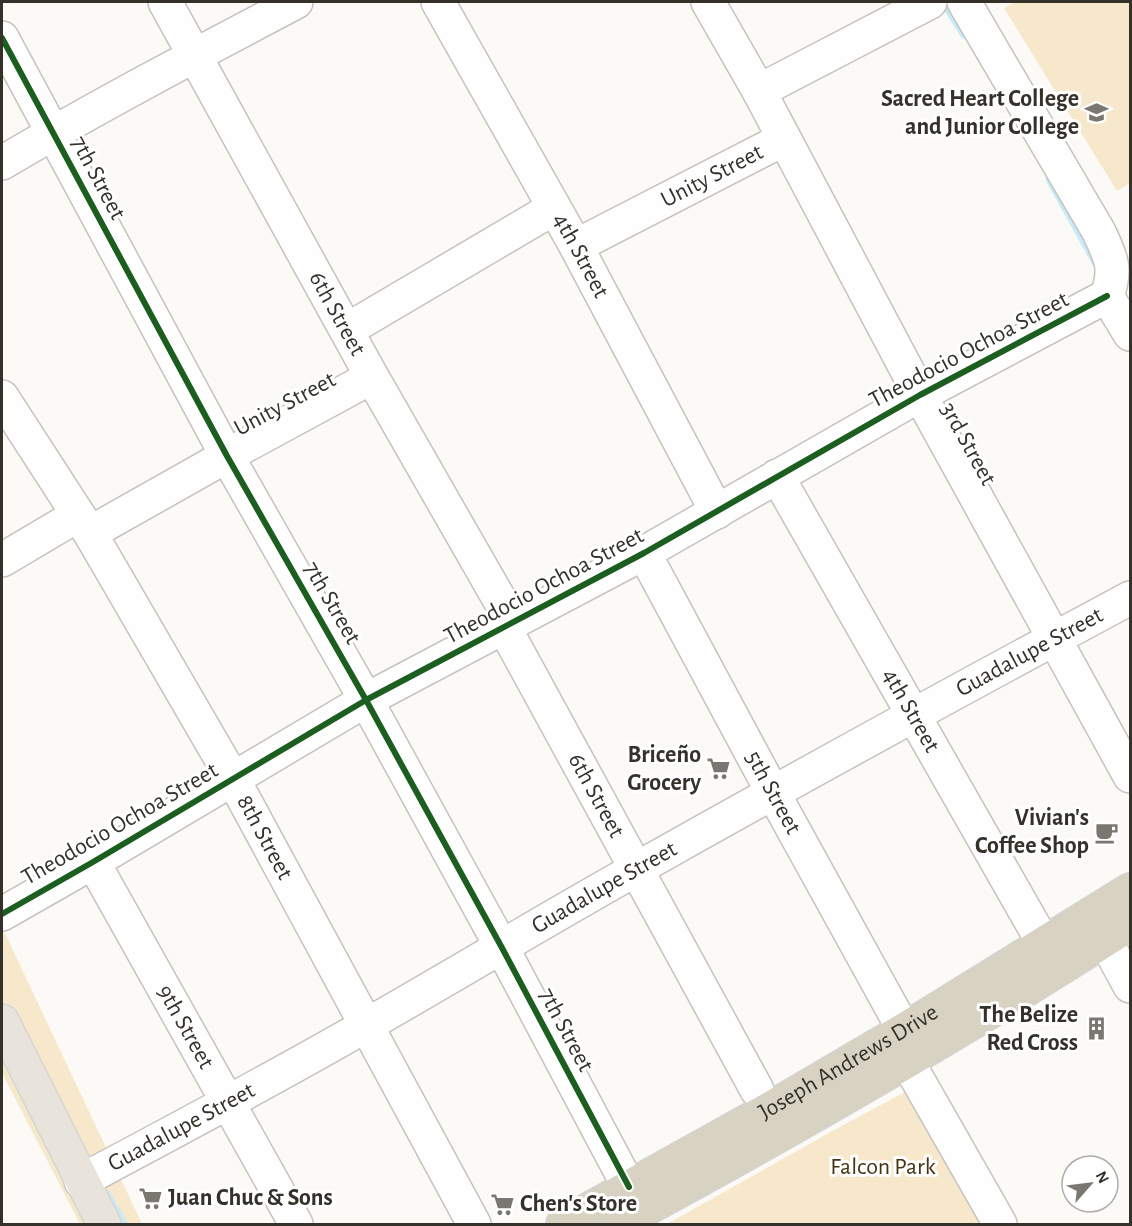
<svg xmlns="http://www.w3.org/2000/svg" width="1132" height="1226" viewBox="0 0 1132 1226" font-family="'Alegreya Sans',sans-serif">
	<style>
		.green { fill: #f7e8cb }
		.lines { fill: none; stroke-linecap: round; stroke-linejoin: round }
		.stream { stroke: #c5ebfa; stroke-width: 7 }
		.minor-casing { stroke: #c6c3be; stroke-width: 36 }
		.major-casing { stroke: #d6d4d1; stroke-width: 36 }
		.highway-casing { stroke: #d6d4d1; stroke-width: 36 }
		.minor { stroke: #fffefe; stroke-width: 33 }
		.major { stroke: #e8e4db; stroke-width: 33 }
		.highway { stroke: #d8d2c3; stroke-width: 33 }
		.cycleway-casing { stroke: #fff; stroke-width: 10 }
		.cycleway { stroke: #1b5e20; stroke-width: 6 }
		.labels { text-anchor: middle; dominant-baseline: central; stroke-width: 6; stroke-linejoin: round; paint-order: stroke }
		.poi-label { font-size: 24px; font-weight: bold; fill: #34312a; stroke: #fff; text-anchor: end }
		.street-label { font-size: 24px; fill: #34312a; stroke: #fff }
		.park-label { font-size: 24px; fill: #433310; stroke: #fff }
	</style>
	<rect width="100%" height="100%" fill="#fcfaf6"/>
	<g class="green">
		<polygon points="1015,2 1130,2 1130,183 1117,191 1004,8"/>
		<polygon points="2,927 142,1224 80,1224 2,1073"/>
		<polygon points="905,1092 983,1224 667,1224 836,1129"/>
	</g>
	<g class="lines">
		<g class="stream">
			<polyline points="943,2 964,35"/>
			<polyline points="1049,179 1096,264"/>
			<polyline points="107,1194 124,1224"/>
		</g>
		<defs>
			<g id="minor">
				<path id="s1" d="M 165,2 L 372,377 L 513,623"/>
				<path id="s2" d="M 438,2 L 576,246 L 717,512"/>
				<polyline points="708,2 759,91 926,406 1130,776"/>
				<path d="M 964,2 L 1099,232 C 1111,258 1117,268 1107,296"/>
				<polyline points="2,38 227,456 366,700 501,946 629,1187"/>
				<polyline points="759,91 930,2"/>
				<path d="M 2,163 C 98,106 197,54 296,2"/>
				<path id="s3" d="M 576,246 L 784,139"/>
				<polyline points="1107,296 1130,334"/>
				<polyline points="347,330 554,208"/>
				<path id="s4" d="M 2,397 L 90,533 L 233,779 L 474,1224"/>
				<path id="s5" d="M 777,476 L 1044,944"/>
				<polyline points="90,533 239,449 372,377"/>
				<path id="s6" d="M 644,553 L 766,780 L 904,1030"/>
				<polyline points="2,560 78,515"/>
				<path id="s7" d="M 504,627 L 757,1090"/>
				<path id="s8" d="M 93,862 L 296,1224"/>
				<polyline points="2,914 93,862 366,700 644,553 920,395 1107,296"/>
				<polyline points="1105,940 1130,986"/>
				<polyline points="907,1061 1000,1224"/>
				<path id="s9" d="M 81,1181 C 177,1130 273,1079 367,1025 C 456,974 544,921 633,871 C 798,778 964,687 1130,598"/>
			</g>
			<polyline id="major" points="2,1021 104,1224"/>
			<g id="highway">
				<path id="s10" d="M 563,1224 L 766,1111 L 904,1030 L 1130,890"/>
				<path d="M 618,1224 C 792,1130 964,1031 1130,924"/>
			</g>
		</defs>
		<use href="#minor" class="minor-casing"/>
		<use href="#major" class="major-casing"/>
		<use href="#highway" class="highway-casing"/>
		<use href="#minor" class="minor"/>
		<use href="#major" class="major"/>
		<use href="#highway" class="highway"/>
		<defs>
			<g id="cycleway">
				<polyline points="2,38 227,456 366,700 501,946 629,1187"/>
				<polyline points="2,914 93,862 366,700 644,553 920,395 1107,296"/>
			</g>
		</defs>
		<use href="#cycleway" class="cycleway-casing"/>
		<use href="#cycleway" class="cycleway"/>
	</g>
	<defs>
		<symbol id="university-bare" viewBox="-9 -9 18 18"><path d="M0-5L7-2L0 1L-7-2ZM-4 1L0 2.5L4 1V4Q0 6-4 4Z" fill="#7a7771" stroke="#fff" stroke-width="2.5" paint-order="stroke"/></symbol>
		<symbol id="supermarket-bare" viewBox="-9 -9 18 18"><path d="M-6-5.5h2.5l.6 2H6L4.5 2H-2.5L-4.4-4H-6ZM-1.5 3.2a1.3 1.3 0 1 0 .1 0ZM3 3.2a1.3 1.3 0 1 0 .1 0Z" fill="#7a7771" stroke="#fff" stroke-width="2.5" paint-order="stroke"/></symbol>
		<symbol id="cafe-bare" viewBox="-9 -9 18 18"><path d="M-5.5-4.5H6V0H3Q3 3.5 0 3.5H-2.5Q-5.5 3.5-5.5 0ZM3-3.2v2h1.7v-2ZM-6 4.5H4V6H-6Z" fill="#7a7771" stroke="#fff" stroke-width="2.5" paint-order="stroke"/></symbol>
		<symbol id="building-bare" viewBox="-9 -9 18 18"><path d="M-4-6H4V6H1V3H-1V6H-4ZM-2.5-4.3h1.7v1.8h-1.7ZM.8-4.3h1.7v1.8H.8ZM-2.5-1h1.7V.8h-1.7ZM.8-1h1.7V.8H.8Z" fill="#7a7771" stroke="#fff" stroke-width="2.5" paint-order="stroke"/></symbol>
	</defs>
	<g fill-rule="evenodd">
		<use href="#university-bare" x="1080" y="96" width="33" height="33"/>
		<use href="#supermarket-bare" x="702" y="752" width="33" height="33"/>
		<use href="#cafe-bare" x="1090" y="816" width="33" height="33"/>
		<use href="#building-bare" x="1080" y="1012" width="33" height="33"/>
		<use href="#supermarket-bare" x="134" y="1182" width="33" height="33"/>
		<use href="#supermarket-bare" x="486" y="1188" width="33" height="33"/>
	</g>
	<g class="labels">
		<g class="poi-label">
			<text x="1079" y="99">Sacred Heart College<tspan x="1079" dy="28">and Junior College</tspan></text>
			<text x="701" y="755">Briceño<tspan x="701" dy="28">Grocery</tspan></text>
			<text x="1089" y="818">Vivian's<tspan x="1089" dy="28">Coffee Shop</tspan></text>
			<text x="1078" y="1015">The Belize<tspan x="1078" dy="28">Red Cross</tspan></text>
			<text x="168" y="1198" text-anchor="start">Juan Chuc &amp; Sons</text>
			<text x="520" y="1204" text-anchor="start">Chen's Store</text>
		</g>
		<g class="street-label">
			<text stroke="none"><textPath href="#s3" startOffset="153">Unity Street</textPath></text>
			<text transform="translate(98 178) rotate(62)">7th Street</text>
			<text stroke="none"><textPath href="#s2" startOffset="291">4th Street</textPath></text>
			<text stroke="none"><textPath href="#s1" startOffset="356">6th Street</textPath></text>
			<text transform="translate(969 350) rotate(-28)">Theodocio Ochoa Street</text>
			<text transform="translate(285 404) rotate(-28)">Unity Street</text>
			<text transform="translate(968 444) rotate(61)">3rd Street</text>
			<text transform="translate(544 586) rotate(-28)">Theodocio Ochoa Street</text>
			<text transform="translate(332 603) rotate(60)">7th Street</text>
			<text stroke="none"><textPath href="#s9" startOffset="1086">Guadalupe Street</textPath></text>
			<text stroke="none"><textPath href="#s5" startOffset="270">4th Street</textPath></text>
			<text stroke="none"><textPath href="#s6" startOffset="272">5th Street</textPath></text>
			<text stroke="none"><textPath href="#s7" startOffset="192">6th Street</textPath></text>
			<text transform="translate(120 824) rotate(-30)">Theodocio Ochoa Street</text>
			<text stroke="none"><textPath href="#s4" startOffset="513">8th Street</textPath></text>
			<text stroke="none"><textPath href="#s9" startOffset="600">Guadalupe Street</textPath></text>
			<text stroke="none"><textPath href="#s8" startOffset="189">9th Street</textPath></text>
			<text transform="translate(566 1030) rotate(62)">7th Street</text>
			<text stroke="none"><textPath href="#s10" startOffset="328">Joseph Andrews Drive</textPath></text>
			<text stroke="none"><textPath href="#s9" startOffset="114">Guadalupe Street</textPath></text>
		</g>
		<g class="park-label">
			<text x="883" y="1167">Falcon Park</text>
		</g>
	</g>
	<rect width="1132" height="1226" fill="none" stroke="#34312a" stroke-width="6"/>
	<g transform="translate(1090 1184) rotate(62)"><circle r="28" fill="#ffffff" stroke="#aeadaa" stroke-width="1.5"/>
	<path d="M0-4.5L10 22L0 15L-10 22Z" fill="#7a7771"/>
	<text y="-9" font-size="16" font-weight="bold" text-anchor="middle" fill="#34312a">N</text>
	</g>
</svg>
